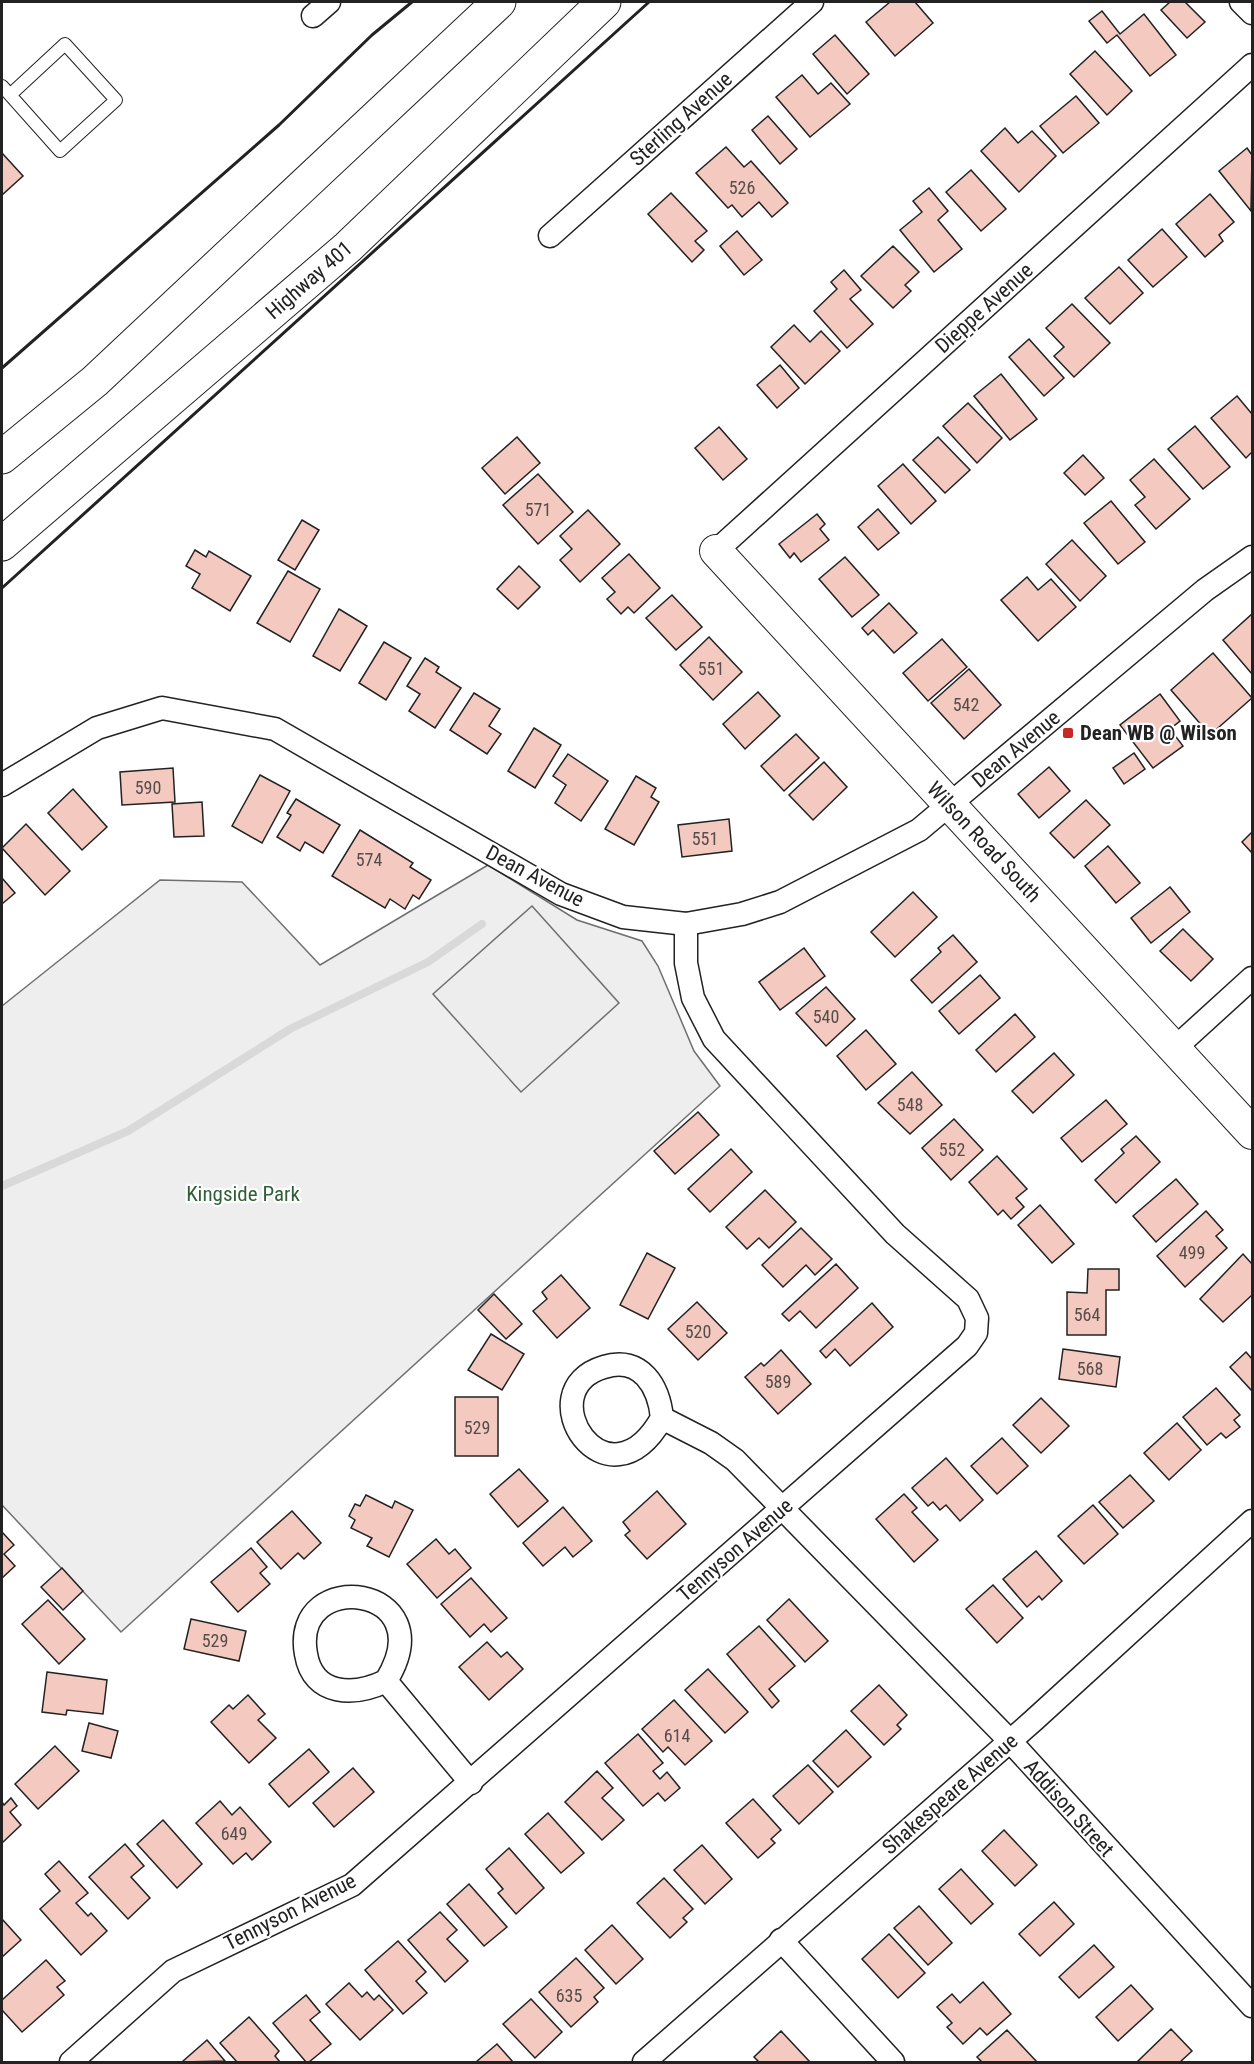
<svg xmlns="http://www.w3.org/2000/svg" width="1254" height="2064" viewBox="0 0 1254 2064" font-family="'Roboto Condensed',sans-serif">
	<style>
		.green { fill: #eee; stroke: #6f6f6f; stroke-width: 1.5 }
		.parking { fill: #ededed; stroke: #6f6f6f; stroke-width: 1.5 }
		.lines { fill: none; stroke-linecap: round; stroke-linejoin: round }
		.stream { stroke: #d9d9d9; stroke-width: 8 }
		.building { fill: #f3c9c0; stroke: #222; stroke-width: 1.5 }
		.lane-casing { stroke: #222; stroke-width: 14 }
		.street-casing { stroke: #222; stroke-width: 25 }
		.secondary-casing { stroke: #222; stroke-width: 34 }
		.highway-casing { stroke: #222; stroke-width: 35 }
		.lane { stroke: #fff; stroke-width: 12 }
		.street { stroke: #fff; stroke-width: 22 }
		.secondary { stroke: #fff; stroke-width: 32 }
		.highway { stroke: #fff; stroke-width: 33 }
		.wall { stroke: #222; stroke-width: 3 }
		.poi-dot { fill: #c62828; stroke: #fff; stroke-width: 2 }
		.labels { text-anchor: middle; dominant-baseline: central; stroke-width: 4.5; stroke-linejoin: round; paint-order: stroke }
		.number-label { font-size: 18px; fill: #564c4a }
		.street-label { font-size: 21px; fill: #222; stroke: #fff }
		.poi-label { font-size: 21px; font-weight: bold; fill: #222; stroke: #fff; text-anchor: start }
		.park-label { font-size: 21px; fill: #2f5e38; stroke: #fff }
	</style>
	<rect width="100%" height="100%" fill="#fff"/>
	<polygon class="green" points="488,865 577,920 642,941 658,966 694,1051 720,1086 121,1632 2,1505 2,1006 160,880 242,882 320,965"/>
	<polygon class="parking" points="532,906 619,1003 521,1092 433,994"/>
	<g class="lines">
		<polyline class="stream" points="2,1186 128,1131 290,1029 428,962 482,924"/>
	</g>
	<g class="building">
		<polygon points="890,2 915,2 933,23 895,56 866,22"/>
		<polygon points="1170,2 1185,2 1205,22 1187,38 1161,10"/>
		<polygon points="1102,11 1120,34 1144,14 1176,55 1150,76 1117,35 1107,43 1089,21"/>
		<polygon points="835,35 869,74 847,94 813,54"/>
		<polygon points="1095,51 1132,91 1107,115 1070,74"/>
		<polygon points="802,75 818,94 831,83 850,104 810,137 776,97"/>
		<polygon points="1076,96 1099,123 1063,153 1040,126"/>
		<polygon points="768,116 797,149 780,164 752,130"/>
		<polygon points="1005,128 1018,143 1032,131 1056,156 1019,192 981,151"/>
		<polygon points="726,147 744,167 751,161 788,203 772,217 759,202 742,217 732,205 728,208 696,173"/>
		<polygon points="1247,148 1252,155 1251,211 1219,171"/>
		<polygon points="2,153 23,176 2,195"/>
		<polygon points="971,170 1006,209 981,231 946,192"/>
		<polygon points="929,188 948,211 938,220 962,249 934,272 900,230 922,212 913,201"/>
		<polygon points="671,193 707,231 695,241 704,250 692,262 648,214"/>
		<polygon points="1210,194 1234,222 1219,235 1223,241 1205,257 1176,224"/>
		<polygon points="1162,229 1187,257 1153,287 1128,260"/>
		<polygon points="737,231 762,260 744,275 720,246"/>
		<polygon points="893,246 919,272 905,285 911,291 893,308 861,276"/>
		<polygon points="1119,267 1143,293 1110,324 1085,298"/>
		<polygon points="844,270 861,290 850,299 873,324 847,348 814,311 837,289 831,282"/>
		<polygon points="1072,304 1110,343 1074,377 1054,356 1064,347 1046,328"/>
		<polygon points="794,325 810,342 821,331 840,351 805,384 771,347"/>
		<polygon points="1029,339 1064,378 1044,396 1009,357"/>
		<polygon points="780,365 799,388 777,408 757,385"/>
		<polygon points="1001,374 1037,419 1010,440 974,396"/>
		<polygon points="1237,396 1252,414 1252,452 1246,458 1211,418"/>
		<polygon points="968,403 1002,438 977,463 943,426"/>
		<polygon points="1195,426 1230,467 1203,489 1168,449"/>
		<polygon points="719,427 747,459 723,480 695,448"/>
		<polygon points="517,437 540,463 505,494 482,468"/>
		<polygon points="938,437 970,470 945,493 913,460"/>
		<polygon points="1083,455 1104,478 1085,495 1064,473"/>
		<polygon points="1154,459 1190,499 1156,529 1135,505 1145,497 1130,480"/>
		<polygon points="903,464 936,501 911,524 878,486"/>
		<polygon points="538,474 573,512 538,544 503,505"/>
		<polygon points="1111,501 1145,542 1118,564 1084,523"/>
		<polygon points="878,509 899,533 878,550 858,527"/>
		<polygon points="588,510 620,544 580,582 560,560 572,549 560,536"/>
		<polygon points="817,514 825,524 820,529 829,540 801,562 794,553 790,558 779,544"/>
		<polygon points="302,520 319,530 295,570 278,560"/>
		<polygon points="1072,540 1106,576 1080,601 1046,564"/>
		<polygon points="195,550 206,557 209,551 251,576 230,611 192,588 200,574 186,566"/>
		<polygon points="629,554 660,588 634,613 628,607 621,614 607,599 615,592 602,578"/>
		<polygon points="845,557 879,595 852,617 819,579"/>
		<polygon points="519,566 540,587 518,609 497,589"/>
		<polygon points="288,571 320,589 290,642 257,623"/>
		<polygon points="1027,577 1038,590 1051,579 1076,607 1038,641 1001,600"/>
		<polygon points="672,595 702,627 676,650 646,618"/>
		<polygon points="889,603 917,633 894,653 873,630 868,635 862,628"/>
		<polygon points="339,609 367,626 340,671 313,656"/>
		<polygon points="1252,614 1252,674 1223,640"/>
		<polygon points="709,637 742,672 713,700 680,665"/>
		<polygon points="942,639 967,667 928,701 903,673"/>
		<polygon points="384,642 411,658 386,700 359,683"/>
		<polygon points="1213,653 1252,698 1210,735 1171,690"/>
		<polygon points="425,658 439,667 436,672 461,688 435,728 409,711 420,694 407,686"/>
		<polygon points="969,669 1001,705 964,739 931,703"/>
		<polygon points="758,692 780,716 745,749 723,724"/>
		<polygon points="474,693 500,709 489,726 501,734 487,754 450,730"/>
		<polygon points="1160,694 1180,721 1170,729 1183,746 1153,768 1120,725"/>
		<polygon points="534,728 561,745 535,788 508,771"/>
		<polygon points="796,734 819,758 784,791 761,766"/>
		<polygon points="1134,753 1145,769 1124,784 1113,768"/>
		<polygon points="568,754 608,781 581,821 555,803 566,785 553,776"/>
		<polygon points="824,762 847,787 813,820 789,795"/>
		<polygon points="1049,767 1070,791 1039,818 1018,794"/>
		<polygon points="173,768 175,802 122,805 120,772"/>
		<polygon points="260,775 290,791 262,843 232,826"/>
		<polygon points="636,776 656,788 651,797 659,802 634,845 605,829"/>
		<polygon points="73,789 107,827 82,850 48,813"/>
		<polygon points="296,799 340,825 323,853 305,842 300,851 277,837 291,815 287,813"/>
		<polygon points="1086,800 1110,825 1074,858 1050,833"/>
		<polygon points="202,802 204,836 174,837 172,804"/>
		<polygon points="729,819 732,851 682,857 678,825"/>
		<polygon points="26,824 70,871 45,895 2,848"/>
		<polygon points="360,830 413,863 410,867 431,880 419,899 413,895 405,909 390,899 385,908 332,876"/>
		<polygon points="1252,832 1252,853 1242,842"/>
		<polygon points="1108,846 1140,883 1116,903 1085,866"/>
		<polygon points="2,878 15,893 2,904"/>
		<polygon points="1170,887 1190,912 1151,943 1131,918"/>
		<polygon points="913,892 937,917 895,957 871,932"/>
		<polygon points="1183,929 1213,959 1191,981 1160,951"/>
		<polygon points="953,935 977,962 932,1003 911,980 941,952 938,948"/>
		<polygon points="804,948 825,976 780,1010 759,982"/>
		<polygon points="980,975 1000,998 959,1034 939,1011"/>
		<polygon points="826,987 855,1019 826,1046 796,1013"/>
		<polygon points="1015,1014 1035,1037 996,1072 976,1050"/>
		<polygon points="866,1030 896,1064 866,1090 837,1056"/>
		<polygon points="1054,1053 1074,1075 1033,1113 1012,1091"/>
		<polygon points="912,1072 942,1105 910,1134 878,1103"/>
		<polygon points="1106,1100 1127,1124 1082,1162 1061,1138"/>
		<polygon points="698,1112 719,1135 675,1174 654,1151"/>
		<polygon points="954,1119 983,1150 951,1180 922,1148"/>
		<polygon points="1136,1136 1160,1162 1116,1203 1095,1180 1124,1153 1121,1149"/>
		<polygon points="731,1149 752,1172 710,1212 688,1189"/>
		<polygon points="997,1156 1027,1189 1016,1198 1024,1207 1011,1219 1003,1210 998,1215 969,1182"/>
		<polygon points="1176,1179 1198,1204 1156,1242 1133,1216"/>
		<polygon points="765,1190 796,1222 769,1248 759,1238 747,1249 726,1227"/>
		<polygon points="1040,1205 1074,1244 1052,1263 1018,1225"/>
		<polygon points="1206,1211 1223,1230 1216,1236 1227,1248 1185,1287 1157,1256"/>
		<polygon points="801,1228 832,1259 815,1275 806,1265 783,1287 762,1265"/>
		<polygon points="647,1253 675,1268 648,1319 620,1305"/>
		<polygon points="1243,1254 1252,1264 1252,1295 1223,1322 1200,1299"/>
		<polygon points="836,1264 858,1288 816,1328 800,1311 789,1321 782,1314"/>
		<polygon points="1088,1269 1119,1269 1119,1290 1106,1290 1106,1335 1067,1335 1067,1292 1087,1293"/>
		<polygon points="561,1275 590,1308 557,1338 533,1311 547,1299 542,1292"/>
		<polygon points="494,1294 522,1324 506,1339 478,1310"/>
		<polygon points="697,1302 727,1333 698,1360 668,1329"/>
		<polygon points="872,1303 893,1327 850,1366 835,1349 826,1358 820,1351"/>
		<polygon points="491,1334 524,1354 502,1390 468,1370"/>
		<polygon points="1063,1349 1120,1357 1116,1387 1059,1379"/>
		<polygon points="781,1350 811,1384 778,1414 745,1377 761,1363 764,1366"/>
		<polygon points="1246,1352 1252,1359 1252,1391 1230,1367"/>
		<polygon points="1216,1388 1240,1415 1234,1420 1240,1427 1226,1438 1221,1433 1207,1445 1183,1417"/>
		<rect x="455" y="1397" width="43" height="59"/>
		<polygon points="1041,1398 1069,1426 1041,1453 1013,1425"/>
		<polygon points="1177,1423 1201,1450 1169,1480 1144,1453"/>
		<polygon points="1002,1438 1028,1466 997,1494 971,1466"/>
		<polygon points="946,1458 983,1500 960,1521 946,1505 940,1510 933,1502 928,1506 912,1488"/>
		<polygon points="519,1469 548,1501 518,1527 490,1494"/>
		<polygon points="1130,1475 1154,1501 1123,1528 1099,1502"/>
		<polygon points="657,1491 686,1524 647,1559 625,1535 630,1531 623,1522"/>
		<polygon points="904,1494 917,1508 912,1512 938,1540 914,1562 876,1519"/>
		<polygon points="366,1495 392,1508 395,1501 413,1510 389,1557 367,1546 372,1538 351,1528 355,1520 349,1516 355,1504 360,1506"/>
		<polygon points="1093,1505 1118,1534 1084,1564 1058,1536"/>
		<polygon points="563,1507 592,1541 573,1557 565,1547 543,1566 523,1543"/>
		<polygon points="292,1511 321,1543 304,1559 298,1553 281,1569 257,1542"/>
		<polygon points="2,1532 14,1545 4,1554 15,1566 2,1578"/>
		<polygon points="436,1539 449,1554 455,1549 471,1568 437,1598 407,1564"/>
		<polygon points="251,1548 267,1567 260,1573 270,1584 238,1612 211,1582"/>
		<polygon points="1036,1551 1062,1581 1042,1600 1039,1596 1027,1607 1003,1579"/>
		<polygon points="62,1568 83,1591 63,1610 41,1587"/>
		<polygon points="471,1578 507,1618 491,1632 484,1624 470,1637 441,1604"/>
		<polygon points="993,1585 1023,1618 997,1643 966,1609"/>
		<polygon points="789,1599 828,1641 805,1662 767,1620"/>
		<polygon points="48,1600 85,1639 59,1664 22,1624"/>
		<polygon points="191,1619 246,1631 239,1661 184,1649"/>
		<polygon points="759,1626 795,1666 769,1689 779,1701 772,1708 727,1654"/>
		<polygon points="487,1642 501,1657 507,1652 523,1669 489,1700 459,1667"/>
		<polygon points="708,1669 748,1712 725,1733 685,1690"/>
		<polygon points="47,1672 107,1680 103,1714 67,1710 66,1715 42,1712"/>
		<polygon points="879,1685 907,1715 897,1725 901,1729 884,1745 851,1711"/>
		<polygon points="248,1695 265,1714 258,1720 276,1738 249,1763 211,1722 229,1705 233,1709"/>
		<polygon points="674,1700 712,1741 685,1765 668,1747 663,1752 642,1729"/>
		<polygon points="89,1723 118,1731 111,1758 82,1751"/>
		<polygon points="846,1730 871,1757 838,1787 813,1761"/>
		<polygon points="638,1734 663,1763 653,1771 660,1779 667,1772 680,1788 665,1801 658,1793 643,1806 605,1763"/>
		<polygon points="55,1746 79,1771 38,1809 15,1784"/>
		<polygon points="309,1749 329,1772 289,1807 269,1784"/>
		<polygon points="808,1765 833,1792 799,1824 773,1796"/>
		<polygon points="353,1768 374,1792 334,1827 313,1803"/>
		<polygon points="597,1771 613,1788 602,1798 624,1820 602,1840 565,1802"/>
		<polygon points="11,1798 17,1806 10,1812 21,1825 2,1843 2,1802 4,1805"/>
		<polygon points="753,1799 781,1830 771,1839 775,1843 758,1858 726,1823"/>
		<polygon points="220,1801 232,1815 240,1807 271,1842 252,1860 246,1853 233,1864 196,1823"/>
		<polygon points="548,1813 584,1853 561,1873 525,1834"/>
		<polygon points="163,1820 202,1864 177,1888 137,1844"/>
		<polygon points="1004,1830 1037,1865 1015,1886 982,1851"/>
		<polygon points="125,1844 144,1866 131,1877 150,1898 128,1919 89,1877"/>
		<polygon points="702,1845 732,1879 705,1904 674,1870"/>
		<polygon points="509,1848 544,1888 516,1914 498,1893 503,1889 486,1869"/>
		<polygon points="59,1861 88,1893 76,1903 88,1916 91,1913 107,1931 81,1955 40,1909 60,1891 45,1874"/>
		<polygon points="961,1869 993,1904 971,1924 939,1889"/>
		<polygon points="664,1878 693,1909 683,1918 687,1922 670,1938 637,1903"/>
		<polygon points="469,1884 507,1927 484,1946 447,1904"/>
		<polygon points="1054,1902 1074,1924 1040,1956 1019,1934"/>
		<polygon points="919,1906 952,1943 928,1965 894,1928"/>
		<polygon points="440,1912 457,1930 447,1939 468,1961 445,1982 408,1940"/>
		<polygon points="2,1919 21,1940 2,1957"/>
		<polygon points="612,1925 643,1959 616,1984 585,1950"/>
		<polygon points="889,1934 925,1973 898,1998 862,1959"/>
		<polygon points="398,1941 426,1972 416,1981 427,1993 403,2014 365,1970"/>
		<polygon points="1094,1945 1114,1967 1079,1998 1059,1977"/>
		<polygon points="576,1958 604,1988 594,1997 598,2002 571,2027 539,1992"/>
		<polygon points="46,1960 65,1981 57,1987 64,1995 22,2032 2,2010 2,2000"/>
		<polygon points="983,1982 1011,2014 987,2035 980,2028 963,2044 947,2027 952,2023 937,2007 952,1994 960,2003"/>
		<polygon points="349,1983 362,1997 367,1992 374,2000 379,1995 393,2010 360,2040 326,2004"/>
		<polygon points="1131,1985 1153,2009 1118,2041 1096,2017"/>
		<polygon points="306,1995 320,2012 310,2020 331,2044 309,2062 306,2062 273,2023"/>
		<polygon points="531,1999 562,2032 535,2058 503,2024"/>
		<polygon points="249,2017 279,2051 275,2056 280,2062 237,2062 220,2043"/>
		<polygon points="1171,2029 1192,2051 1180,2062 1137,2062"/>
		<polygon points="1007,2030 1037,2062 982,2062 977,2057"/>
		<polygon points="781,2031 810,2062 759,2062 754,2057"/>
		<polygon points="207,2040 225,2061 182,2062"/>
		<polygon points="497,2044 513,2062 476,2062"/>
	</g>
	<g class="lines">
		<defs>
			<polyline id="lane" points="2,86 60,151 116,100 65,44 10,95"/>
			<g id="street">
				<polyline points="1241,2 1252,13"/>
				<polyline points="313,16 329,2"/>
				<polyline points="550,236 812,2"/>
				<polyline points="716,551 1252,65"/>
				<polyline points="2,785 97,728 162,708 275,729 561,894 623,917 686,924 742,914 780,902 919,830 1205,590 1252,557"/>
				<polyline points="1175,1048 1252,978"/>
				<path d="M 662,1418 C 607,1515 526,1390 604,1367 C 641,1355 659,1387 662,1418 L 711,1443 L 735,1460 L 1010,1741 L 1252,2006"/>
				<path d="M 386,1681 C 355,1696 313,1697 306,1654 C 290,1566 446,1584 386,1681 L 471,1783"/>
				<polyline points="781,1940 893,2062"/>
				<polyline points="71,2062 173,1971 352,1885 967,1346 976,1333 977,1318 968,1299 895,1234 714,1039 693,998 686,963 686,924"/>
				<polyline points="644,2062 1034,1720 1252,1521"/>
			</g>
			<polyline id="secondary" points="716,551 1252,1133"/>
			<g id="highway">
				<polyline points="2,457 95,381 499,2"/>
				<polyline points="2,544 348,247 604,2"/>
			</g>
		</defs>
		<use href="#lane" class="lane-casing"/>
		<use href="#street" class="street-casing"/>
		<use href="#secondary" class="secondary-casing"/>
		<use href="#highway" class="highway-casing"/>
		<use href="#lane" class="lane"/>
		<use href="#street" class="street"/>
		<use href="#secondary" class="secondary"/>
		<use href="#highway" class="highway"/>
		<g class="wall">
			<polyline points="2,368 279,125 372,35 412,2"/>
			<polyline points="2,588 649,2"/>
		</g>
	</g>
	<rect class="poi-dot" x="1062" y="727" width="12" height="12" rx="3"/>
	<g class="labels">
		<g class="number-label">
			<text x="742" y="187">526</text>
			<text x="538" y="509">571</text>
			<text x="711" y="668">551</text>
			<text x="966" y="704">542</text>
			<text x="148" y="787">590</text>
			<text x="705" y="838">551</text>
			<text x="369" y="859">574</text>
			<text x="826" y="1016">540</text>
			<text x="910" y="1104">548</text>
			<text x="952" y="1149">552</text>
			<text x="1192" y="1252">499</text>
			<text x="1087" y="1314">564</text>
			<text x="698" y="1331">520</text>
			<text x="1090" y="1368">568</text>
			<text x="778" y="1381">589</text>
			<text x="477" y="1427">529</text>
			<text x="215" y="1640">529</text>
			<text x="677" y="1735">614</text>
			<text x="234" y="1833">649</text>
			<text x="569" y="1995">635</text>
		</g>
		<g class="street-label">
			<text transform="translate(681 119) rotate(-42)">Sterling Avenue</text>
			<text transform="translate(309 280) rotate(-41)">Highway 401</text>
			<text transform="translate(984 308) rotate(-42)">Dieppe Avenue</text>
			<text transform="translate(1016 749) rotate(-40)">Dean Avenue</text>
			<text transform="translate(984 842) rotate(47)">Wilson Road South</text>
			<text transform="translate(535 876) rotate(28)">Dean Avenue</text>
			<text transform="translate(735 1550) rotate(-41)">Tennyson Avenue</text>
			<text transform="translate(950 1794) rotate(-41)">Shakespeare Avenue</text>
			<text transform="translate(1069 1808) rotate(48)">Addison Street</text>
			<text transform="translate(290 1912) rotate(-27)">Tennyson Avenue</text>
		</g>
		<g class="poi-label">
			<text x="1080" y="733">Dean WB @ Wilson</text>
		</g>
		<g class="park-label">
			<text x="243" y="1194">Kingside Park</text>
		</g>
	</g>
	<rect width="1254" height="2064" fill="none" stroke="#222222" stroke-width="6"/>
</svg>
